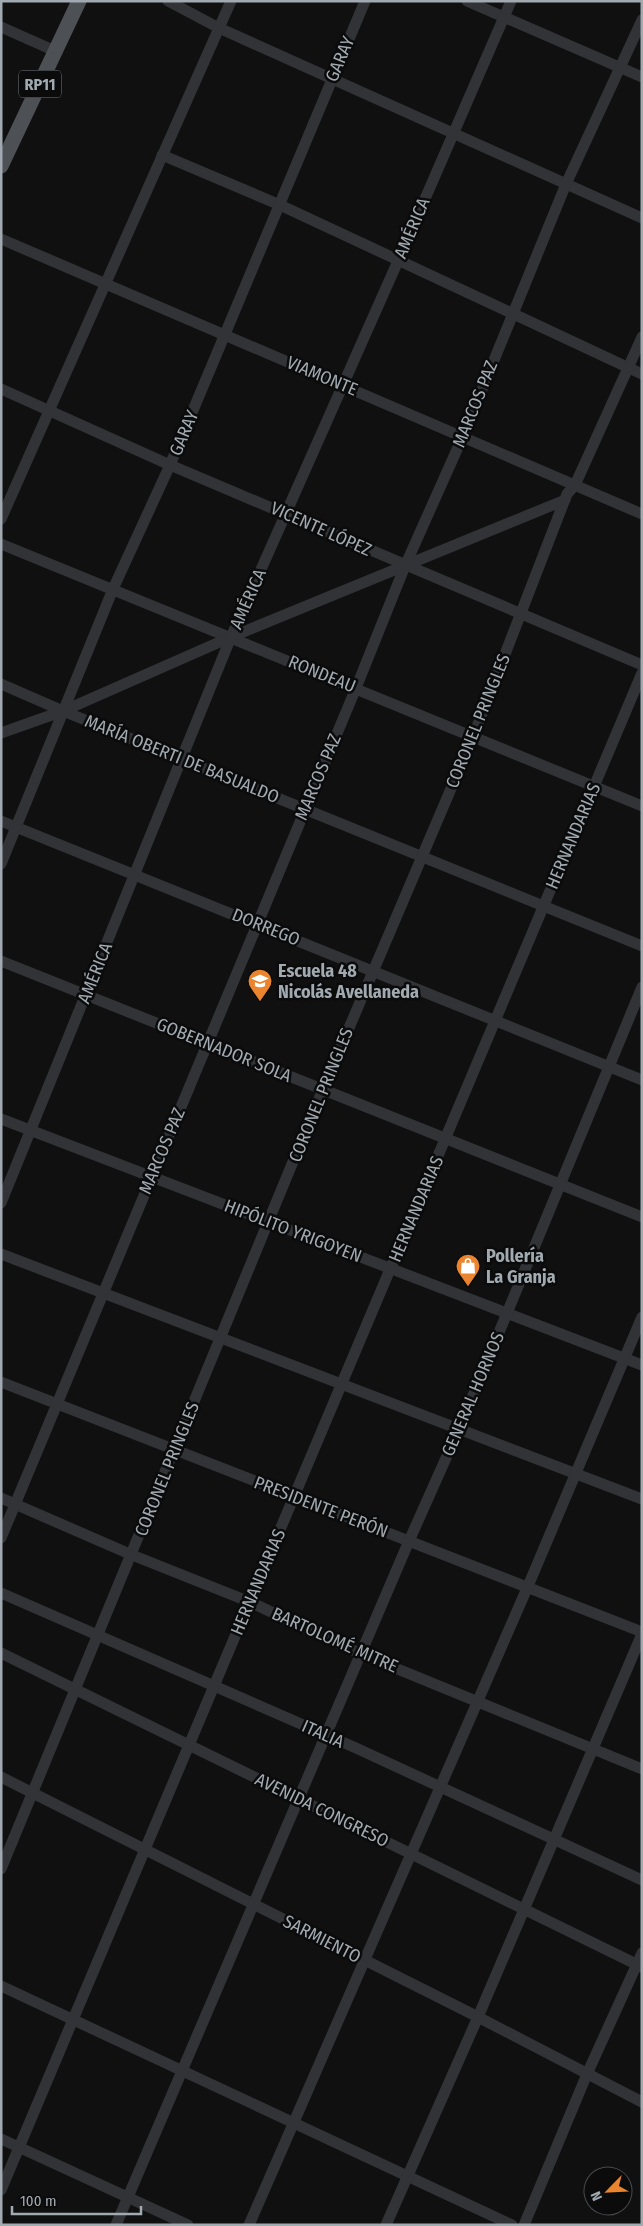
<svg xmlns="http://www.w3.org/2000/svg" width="643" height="2226" viewBox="0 0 643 2226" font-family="'Fira Sans Condensed',sans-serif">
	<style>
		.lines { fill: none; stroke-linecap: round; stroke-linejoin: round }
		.minor { stroke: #313336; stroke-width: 11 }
		.major { stroke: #4d5055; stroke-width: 15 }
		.labels { text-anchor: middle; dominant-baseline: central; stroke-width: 5; stroke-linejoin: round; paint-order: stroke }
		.shield { fill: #0b0b0c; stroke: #747a80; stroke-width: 1 }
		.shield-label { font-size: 16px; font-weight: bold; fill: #a1aab1 }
		.street-label { font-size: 18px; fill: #a1aab1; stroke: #0b0b0c }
		.poi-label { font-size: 18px; font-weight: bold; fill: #a1aab1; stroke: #0b0b0c; text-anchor: start }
	</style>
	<rect width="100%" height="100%" fill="#101011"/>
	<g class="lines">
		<g class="minor">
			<polyline points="168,1 219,28 642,218"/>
			<polyline points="467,1 642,77"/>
			<polyline points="1,27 55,51"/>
			<polyline points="162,155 280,205 642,374"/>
			<polyline points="1,239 642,514"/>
			<polyline points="1,389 170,465 642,665"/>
			<polyline points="1,519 231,1"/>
			<polyline points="1,544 642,806"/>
			<polyline points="1,684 63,711 642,946"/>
			<polyline points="1,733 63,711 231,637 565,500"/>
			<polyline points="1,821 642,1080"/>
			<polyline points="1,864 113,589 170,465 365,1"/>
			<polyline points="1,961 642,1217"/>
			<polyline points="1,1119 642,1365"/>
			<polyline points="1,1203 231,637 398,261 511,1"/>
			<polyline points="1,1254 642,1499"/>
			<polyline points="1,1382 642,1632"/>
			<polyline points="1,1498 132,1555 250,1602 361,1654 642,1769"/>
			<polyline points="1,1538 356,688 405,566 463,436 566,184 642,20"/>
			<polyline points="1,1593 356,1748 642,1880"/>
			<polyline points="1,1653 642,1967"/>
			<polyline points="1,1777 478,2017 642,2102"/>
			<polyline points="1,1869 323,1089 473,737 567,494 575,485 642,337"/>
			<polyline points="1,1986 512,2225"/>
			<polyline points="1,2139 188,2225"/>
			<polyline points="1,2190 642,673"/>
			<polyline points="116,2225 409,1541 459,1429 642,987"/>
			<polyline points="249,2225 528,1586 642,1317"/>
			<polyline points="386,2225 478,2017 642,1634"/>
			<polyline points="524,2225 587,2074 642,1953"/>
		</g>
		<polyline class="major" points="1,166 79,1"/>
	</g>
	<defs>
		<symbol id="school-pin" viewBox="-11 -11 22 30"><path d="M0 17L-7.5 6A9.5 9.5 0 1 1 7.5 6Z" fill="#ea842f" stroke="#0b0b0c"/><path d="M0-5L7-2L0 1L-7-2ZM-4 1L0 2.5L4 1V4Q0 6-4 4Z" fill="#fff"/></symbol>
		<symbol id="shop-pin" viewBox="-11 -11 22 30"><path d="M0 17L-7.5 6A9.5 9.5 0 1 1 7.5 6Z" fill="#ea842f" stroke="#0b0b0c"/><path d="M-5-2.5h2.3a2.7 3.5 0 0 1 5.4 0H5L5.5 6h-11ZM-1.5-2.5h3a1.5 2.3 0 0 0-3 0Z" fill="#fff"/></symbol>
	</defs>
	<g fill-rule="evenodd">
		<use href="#school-pin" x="246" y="967" width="28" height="38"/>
		<use href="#shop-pin" x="454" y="1252" width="28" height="38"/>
	</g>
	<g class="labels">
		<rect class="shield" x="19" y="70.5" width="42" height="27" rx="4"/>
		<g class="shield-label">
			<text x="40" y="84">RP11</text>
		</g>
		<g class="street-label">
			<text transform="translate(340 59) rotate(-67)">GARAY</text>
			<text transform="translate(412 228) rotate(-67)">AMÉRICA</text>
			<text transform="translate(322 376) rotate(23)">VIAMONTE</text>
			<text transform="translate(475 404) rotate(-68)">MARCOS PAZ</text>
			<text transform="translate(184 433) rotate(-67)">GARAY</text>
			<text transform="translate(321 529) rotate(24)">VICENTE LÓPEZ</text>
			<text transform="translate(248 599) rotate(-66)">AMÉRICA</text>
			<text transform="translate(322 674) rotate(22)">RONDEAU</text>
			<text transform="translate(478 721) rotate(-68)">CORONEL PRINGLES</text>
			<text transform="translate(182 759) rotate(22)">MARÍA OBERTI DE BASUALDO</text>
			<text transform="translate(318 777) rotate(-67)">MARCOS PAZ</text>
			<text transform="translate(573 836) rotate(-67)">HERNANDARIAS</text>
			<text transform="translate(266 927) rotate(22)">DORREGO</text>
			<text transform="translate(95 973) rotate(-68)">AMÉRICA</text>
			<text transform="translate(224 1050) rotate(22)">GOBERNADOR SOLA</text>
			<text transform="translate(321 1095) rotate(-68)">CORONEL PRINGLES</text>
			<text transform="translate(162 1151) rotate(-67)">MARCOS PAZ</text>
			<text transform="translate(416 1209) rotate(-67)">HERNANDARIAS</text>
			<text transform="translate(293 1231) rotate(21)">HIPÓLITO YRIGOYEN</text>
			<text transform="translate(473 1394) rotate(-67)">GENERAL HORNOS</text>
			<text transform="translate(167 1469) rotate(-68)">CORONEL PRINGLES</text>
			<text transform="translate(321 1507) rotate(21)">PRESIDENTE PERÓN</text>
			<text transform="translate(258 1582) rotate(-67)">HERNANDARIAS</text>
			<text transform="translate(335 1640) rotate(24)">BARTOLOMÉ MITRE</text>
			<text transform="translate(323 1734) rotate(24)">ITALIA</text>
			<text transform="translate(322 1810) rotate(26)">AVENIDA CONGRESO</text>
			<text transform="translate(322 1939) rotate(27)">SARMIENTO</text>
		</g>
		<g class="poi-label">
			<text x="278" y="971">Escuela 48<tspan x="278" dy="21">Nicolás Avellaneda</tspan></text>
			<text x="486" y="1256">Pollería<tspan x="486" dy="21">La Granja</tspan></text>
		</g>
	</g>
	<rect width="643" height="2226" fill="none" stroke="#a1aab1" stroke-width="5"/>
	<g transform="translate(608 2191) rotate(246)"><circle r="24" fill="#0b0b0c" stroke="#474b4e"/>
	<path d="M0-4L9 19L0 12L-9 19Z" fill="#ea842f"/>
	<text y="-8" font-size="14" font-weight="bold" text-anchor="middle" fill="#a1aab1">N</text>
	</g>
	<path d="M12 2206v8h129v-8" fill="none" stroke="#a1aab1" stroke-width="2.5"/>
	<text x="20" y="2206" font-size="15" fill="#a1aab1" stroke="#0b0b0c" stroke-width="4" paint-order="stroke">100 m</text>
</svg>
